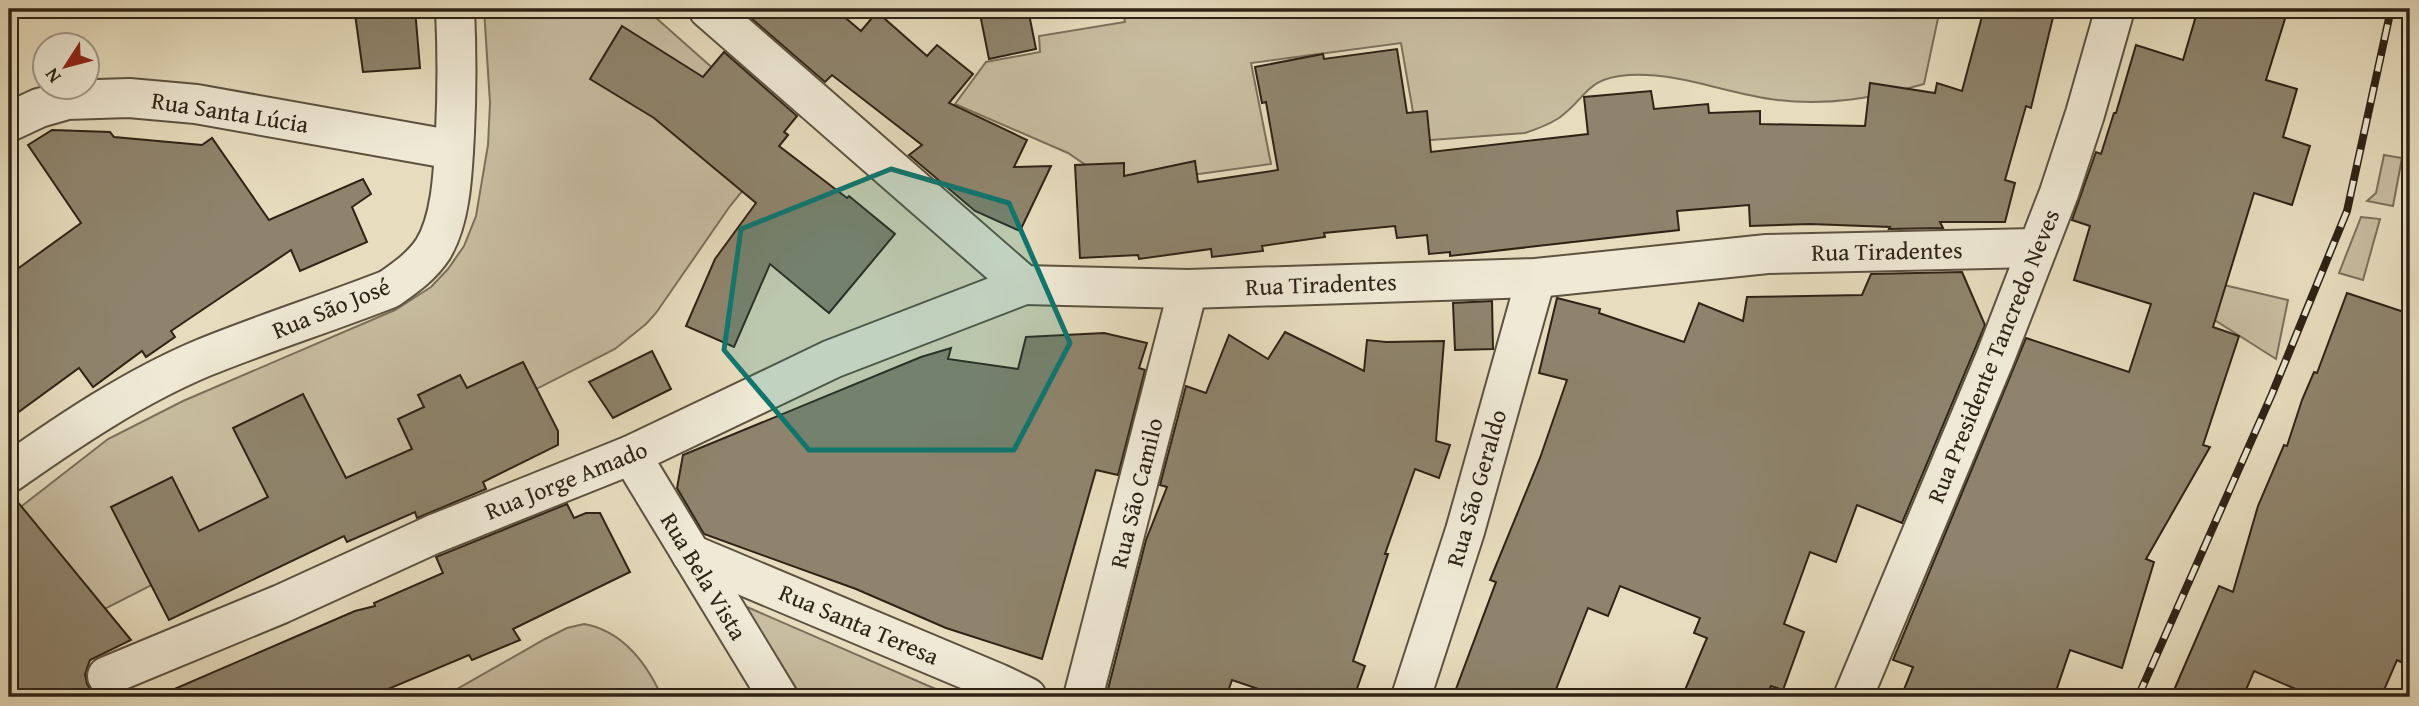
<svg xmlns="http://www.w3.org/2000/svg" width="2419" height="706" viewBox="0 0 2419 706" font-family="'Gentium Book Plus',serif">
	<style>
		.green { fill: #c8bda1; stroke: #7b705c; stroke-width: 2 }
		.building { fill: #8e846d; stroke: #2e2316; stroke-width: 2 }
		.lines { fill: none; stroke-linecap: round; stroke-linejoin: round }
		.minor-casing { stroke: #5c5240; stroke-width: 42 }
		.tertiary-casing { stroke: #5c5240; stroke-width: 42 }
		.minor { stroke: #efe9d5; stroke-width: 38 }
		.tertiary { stroke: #efe9d5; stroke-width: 38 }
		.rail-casing { stroke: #2e2316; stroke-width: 8 }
		.rail { stroke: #efe9d5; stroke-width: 5; stroke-dasharray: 16; stroke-linecap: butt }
		.marked { fill: #0f766e; fill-opacity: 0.2; stroke: #0f766e; stroke-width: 5; stroke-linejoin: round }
		.labels { text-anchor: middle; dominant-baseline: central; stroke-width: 5; stroke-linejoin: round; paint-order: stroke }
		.street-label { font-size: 24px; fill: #2e2316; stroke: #efe9d5 }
	</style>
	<rect width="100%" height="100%" fill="#e7ddbe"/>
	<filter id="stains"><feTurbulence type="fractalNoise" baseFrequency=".00286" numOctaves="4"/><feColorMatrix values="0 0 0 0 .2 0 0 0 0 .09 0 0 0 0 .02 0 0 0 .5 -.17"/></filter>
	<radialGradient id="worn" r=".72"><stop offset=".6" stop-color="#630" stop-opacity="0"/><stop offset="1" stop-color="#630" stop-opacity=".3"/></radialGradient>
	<g class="green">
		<polygon points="484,9 646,9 788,135 730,206 656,313 646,324 615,349 26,649 9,622 9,516 108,439 183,401 395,310 431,287 448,269 464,246 476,216 488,145 490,103"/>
		<path d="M 1122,9 L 1940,9 L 1924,84 C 1875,98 1828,106 1777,100 C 1727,94 1679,72 1629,75 C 1585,78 1588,97 1559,118 C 1548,125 1537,129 1525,133 L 1418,141 L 1401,43 L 1251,63 L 1271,164 L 1135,183 L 1099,174 L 1068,153 L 955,104 L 986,62 L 1040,52 L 1039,36 L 1125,22 Z"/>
		<polygon points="2384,155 2402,158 2393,206 2367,201 2376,193"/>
		<polygon points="2361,217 2380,219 2363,280 2339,273"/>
		<polygon points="2224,285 2288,300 2276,359 2213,319"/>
		<polygon points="731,600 954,697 792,697"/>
		<path d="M 584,624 C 623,631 647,664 662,697 L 443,697 L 545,639 L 567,628 Z"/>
	</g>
	<g class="building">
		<polygon points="359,9 415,9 420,68 363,72 355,14 360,14"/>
		<polygon points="759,9 835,9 861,31 877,12 927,56 937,45 973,74 949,103 1027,140 1014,167 1051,166 1020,231 975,211 909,155 922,145 832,75 825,82 751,18"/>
		<polygon points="979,9 1028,9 1036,49 989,59"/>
		<polygon points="1984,9 2055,9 2031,108 2026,106 2005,180 2015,183 2005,222 1940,222 1943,228 1889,229 1890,227 1810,224 1750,226 1749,205 1677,211 1679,230 1450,256 1450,252 1429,254 1427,235 1397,238 1395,226 1324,233 1325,237 1262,246 1263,251 1212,257 1211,249 1139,259 1138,255 1080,258 1075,165 1124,163 1124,176 1195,161 1198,182 1278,170 1266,102 1262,103 1255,67 1323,54 1324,59 1397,49 1407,113 1427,111 1431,152 1588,134 1584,97 1651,91 1654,109 1708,104 1709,113 1760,111 1760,124 1865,126 1870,83 1935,93 1937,83 1962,91"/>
		<polygon points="2198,9 2288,9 2266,80 2297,89 2283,137 2310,146 2292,205 2254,193 2213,327 2239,336 2203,445 2210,447 2146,559 2154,562 2122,668 2070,650 2054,697 1901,697 1913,667 1893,660 2026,338 2129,372 2151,304 2074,280 2090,226 2072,220 2096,152 2101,154 2114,113 2116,113 2136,45 2183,60"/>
		<polygon points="622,26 703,77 724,52 797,116 784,132 788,135 779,146 847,198 849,196 895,234 829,313 770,264 734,347 686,326 715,259 756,203 654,118 590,79"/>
		<polygon points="52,130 110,132 114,137 202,145 212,138 269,220 363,179 371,194 352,207 367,242 300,271 291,250 171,331 175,337 146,357 142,351 93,387 79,368 9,419 9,275 81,223 28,145"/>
		<polygon points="1962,272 1985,325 1902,523 1857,505 1836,562 1810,552 1784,624 1804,632 1783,690 1771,686 1766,697 1682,697 1707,638 1694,633 1700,618 1620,586 1608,616 1588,608 1553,697 1453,697 1496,582 1490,580 1540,458 1567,380 1539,373 1557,298 1600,309 1599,313 1684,342 1699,303 1743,321 1747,297 1862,295 1871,274"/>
		<polygon points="2347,293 2410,314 2410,640 2401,662 2397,660 2381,697 2314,697 2254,671 2243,697 2171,697 2219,586 2233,592 2258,506 2284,445 2287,446 2302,400 2314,372 2317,373"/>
		<polygon points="1492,301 1493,349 1455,350 1453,303"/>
		<polygon points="1285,332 1364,371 1367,340 1386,342 1444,341 1436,441 1450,445 1439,478 1415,469 1385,554 1388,554 1353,661 1365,666 1354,697 1282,697 1232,680 1226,697 1106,697 1146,540 1167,487 1160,485 1186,386 1206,393 1229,335 1268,359"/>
		<polygon points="1104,333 1147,343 1139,368 1145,370 1118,475 1096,470 1042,659 946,628 856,589 704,534 677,488 683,455 921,357 951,348 948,359 1018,369 1026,337"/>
		<polygon points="652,351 671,389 613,418 589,382"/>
		<polygon points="523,362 558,431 558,445 483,482 486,489 417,518 415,512 347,542 344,536 169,620 111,507 172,477 199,531 268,497 233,428 303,394 346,478 412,449 398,419 424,407 418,395 460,375 467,388"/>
		<polygon points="9,494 12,495 131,640 90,660 85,674 87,684 93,693 103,697 9,697"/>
		<polygon points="567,504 574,518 586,513 600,513 630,572 513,629 520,640 472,660 469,655 388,689 391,697 156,697 355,611 375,606 374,603 443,573 436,557"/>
	</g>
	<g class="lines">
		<defs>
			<g id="minor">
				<polyline points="708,9 1024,285 1188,289 1536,278 1767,254 2037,248"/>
				<polyline points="9,122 39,108 67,100 129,98 196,104 454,150"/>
				<polyline points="631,455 778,697"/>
				<path d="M 9,473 C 70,430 134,387 203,358 C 264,333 328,313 389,289 C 406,277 422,266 433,249 C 452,218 453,168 455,133 C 457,91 457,51 455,9"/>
				<polyline points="691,554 998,683 1027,697"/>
				<polyline points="107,676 281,604 434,534 631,455 832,359 1024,285"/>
				<polyline points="1083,697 1188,289"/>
				<polyline points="1411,697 1465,531 1536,278"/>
			</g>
			<polyline id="tertiary" points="1853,697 1995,358 2059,193 2085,114 2115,9"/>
		</defs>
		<use href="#minor" class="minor-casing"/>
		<use href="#tertiary" class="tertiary-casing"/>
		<use href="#minor" class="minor"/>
		<use href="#tertiary" class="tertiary"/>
		<defs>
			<polyline id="rail" points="2138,697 2272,394 2347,211 2391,9"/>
		</defs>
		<use href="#rail" class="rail-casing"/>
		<use href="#rail" class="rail"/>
	</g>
	<path class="marked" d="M 891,169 L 1009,203 L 1070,343 L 1014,450 L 809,450 L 724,350 L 741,229 Z"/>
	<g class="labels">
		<g class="street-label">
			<text transform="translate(230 112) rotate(9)">Rua Santa Lúcia</text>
			<text transform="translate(1887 251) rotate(-1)">Rua Tiradentes</text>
			<text transform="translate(1321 284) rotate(-2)">Rua Tiradentes</text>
			<text transform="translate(331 308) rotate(-22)">Rua São José</text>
			<text transform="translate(1993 356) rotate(-68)">Rua Presidente Tancredo Neves</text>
			<text transform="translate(566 480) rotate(-22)">Rua Jorge Amado</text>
			<text transform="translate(1476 488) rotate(-74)">Rua São Geraldo</text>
			<text transform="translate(1136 493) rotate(-76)">Rua São Camilo</text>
			<text transform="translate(704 576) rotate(59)">Rua Bela Vista</text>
			<text transform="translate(859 624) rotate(23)">Rua Santa Teresa</text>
		</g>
	</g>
	<rect width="2419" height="706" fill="none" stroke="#e7ddbe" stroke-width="35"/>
	<rect x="10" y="10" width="2398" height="685" fill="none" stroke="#2e2316" stroke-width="3.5"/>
	<rect x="18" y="18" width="2384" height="671" fill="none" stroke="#2e2316" stroke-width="2"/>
	<g transform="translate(66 66) rotate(234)"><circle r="33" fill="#efe9d5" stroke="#a29a89" stroke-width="2"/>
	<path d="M0-5L12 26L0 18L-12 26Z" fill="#8f2418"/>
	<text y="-10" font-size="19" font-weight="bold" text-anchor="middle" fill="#2e2316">N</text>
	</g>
	<rect width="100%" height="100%" filter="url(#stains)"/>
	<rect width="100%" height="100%" fill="url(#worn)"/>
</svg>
